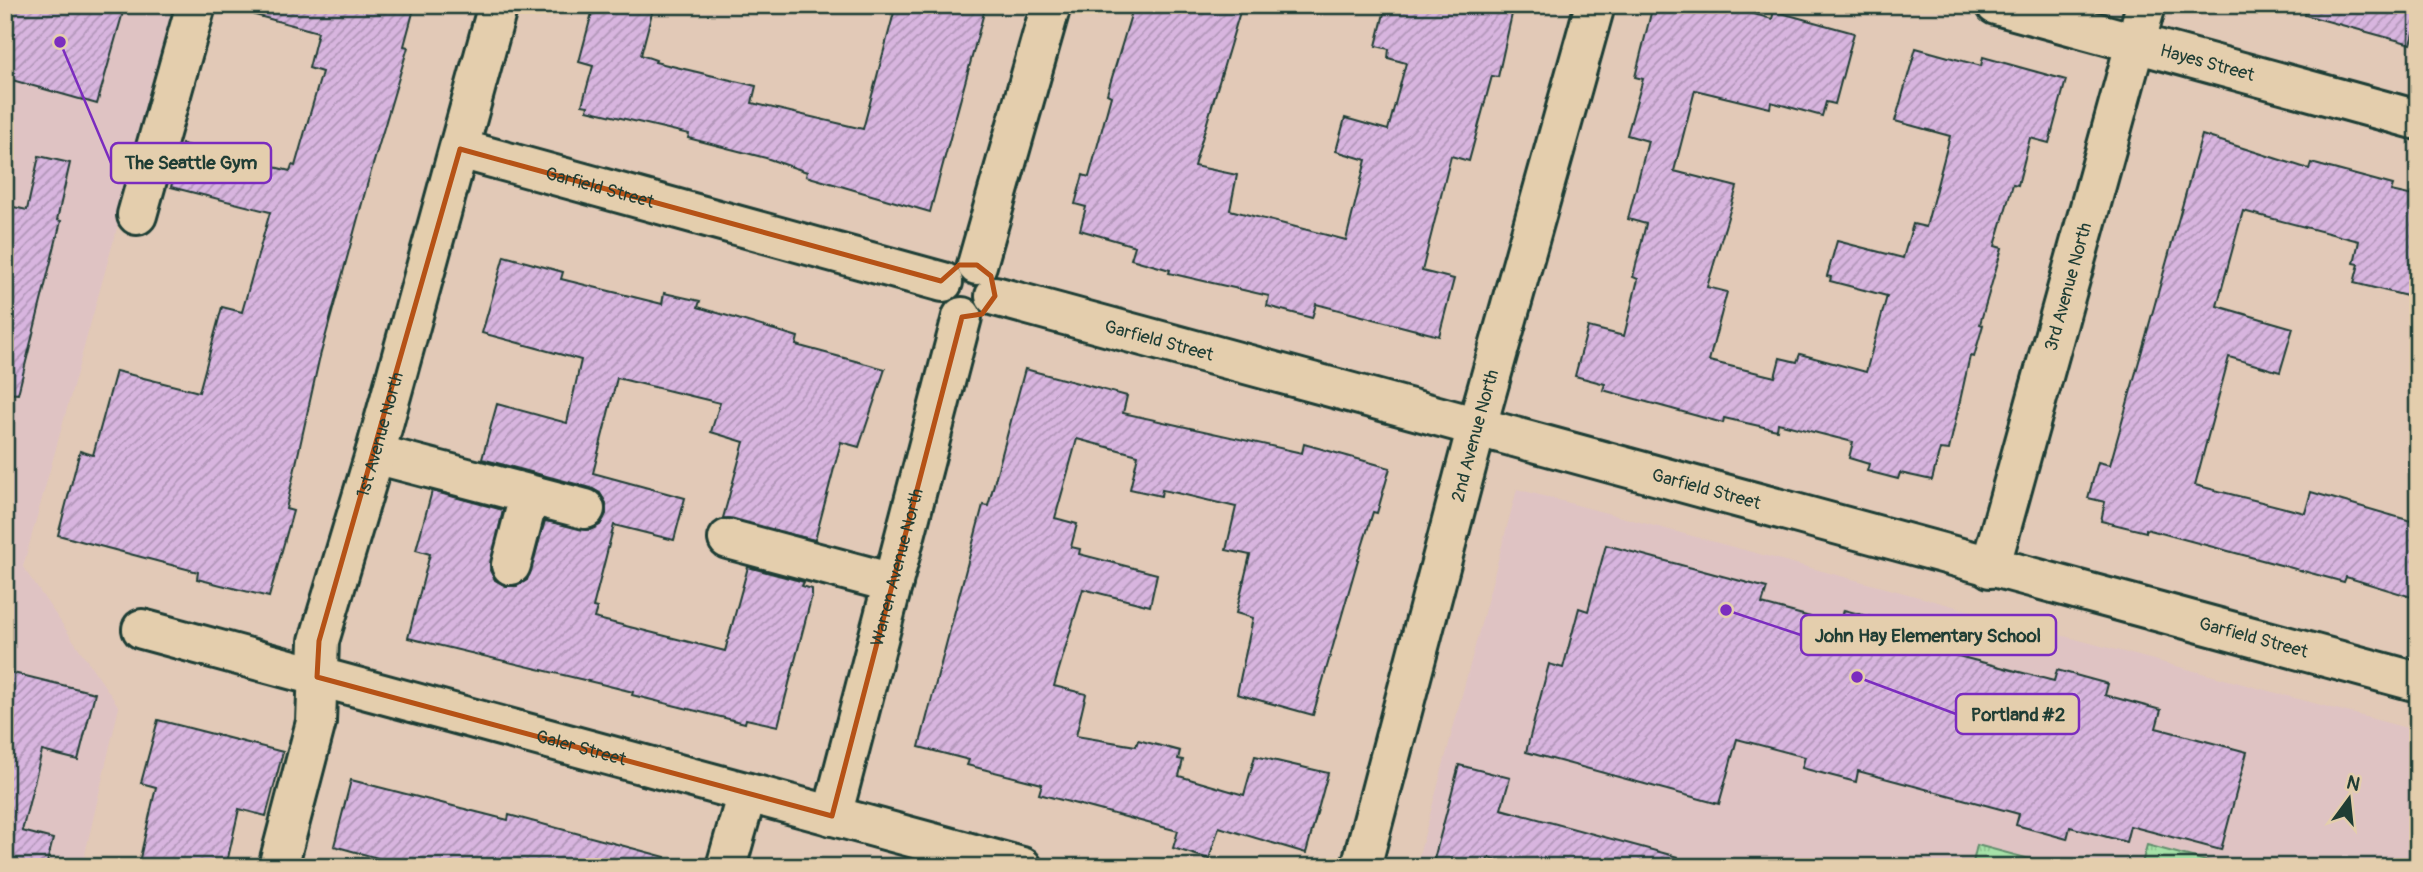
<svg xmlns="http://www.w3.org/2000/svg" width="2423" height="872" viewBox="0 0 2423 872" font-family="Pangolin,sans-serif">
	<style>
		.built { fill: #dfc3c3 }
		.park { fill: url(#park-tufts); stroke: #62906e; stroke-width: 2 }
		.building { fill: url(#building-hatch); stroke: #1f3d34; stroke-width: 2 }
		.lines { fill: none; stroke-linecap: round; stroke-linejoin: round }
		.minor-casing { stroke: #1f3d34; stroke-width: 44 }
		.minor { stroke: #e4cead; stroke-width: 38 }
		.marked { fill: none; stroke: #b65216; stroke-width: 5; stroke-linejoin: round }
		.labels { text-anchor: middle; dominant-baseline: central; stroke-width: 5; stroke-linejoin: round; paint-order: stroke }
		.street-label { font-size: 18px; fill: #1f3d34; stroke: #e4cead }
		.leader { fill: none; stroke: #7b2cbf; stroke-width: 2.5 }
		.callout-dot { fill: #7b2cbf; stroke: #e4cead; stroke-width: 2.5 }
		.callout { fill: #e4cead; stroke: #7b2cbf; stroke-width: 2.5 }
		.callout-label { font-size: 19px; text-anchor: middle; font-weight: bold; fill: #1f3d34 }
	</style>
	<defs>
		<pattern id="park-tufts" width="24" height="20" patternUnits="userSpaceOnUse" patternTransform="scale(1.75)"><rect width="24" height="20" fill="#a6e2a8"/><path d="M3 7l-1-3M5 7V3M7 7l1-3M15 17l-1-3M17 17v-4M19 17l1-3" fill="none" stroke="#8ec391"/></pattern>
		<pattern id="building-hatch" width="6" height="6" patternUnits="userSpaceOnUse" patternTransform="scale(1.75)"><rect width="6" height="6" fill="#d8b5df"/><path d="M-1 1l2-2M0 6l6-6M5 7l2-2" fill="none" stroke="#af94b6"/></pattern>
	</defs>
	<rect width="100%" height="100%" fill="#e2c9b7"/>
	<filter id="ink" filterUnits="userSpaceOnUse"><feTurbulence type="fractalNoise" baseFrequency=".0143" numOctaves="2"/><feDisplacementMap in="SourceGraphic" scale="14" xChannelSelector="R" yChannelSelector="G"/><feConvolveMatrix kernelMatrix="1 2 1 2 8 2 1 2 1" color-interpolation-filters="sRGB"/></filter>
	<g filter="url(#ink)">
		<g class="built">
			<polygon points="5,5 179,5 23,567 119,707 82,867 5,867"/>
			<polygon points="1517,489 2418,731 2418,826 2407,867 1416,867"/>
		</g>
		<g class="park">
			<polygon points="1977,845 2060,867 1972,867"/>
			<polygon points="2147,845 2229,867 2141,867"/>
		</g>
		<g class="building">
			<polygon points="5,5 125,5 97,104 5,78"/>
			<polygon points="257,5 415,5 404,46 408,47 367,185 319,360 286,509 293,511 269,597 197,579 198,572 58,535 80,451 93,455 116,371 199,392 222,307 242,312 270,212 171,187 182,144 290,171 292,165 295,166 322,72 309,68 318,32 255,15"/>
			<polygon points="594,5 654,5 641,55 656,60 655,62 756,86 752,103 863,129 896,5 986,5 930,212 806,176 807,172 766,158 688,138 689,134 587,110 588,106 582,105 593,66 579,62"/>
			<polygon points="1134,5 1242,5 1194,166 1237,175 1230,210 1346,240 1366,160 1336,151 1345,118 1388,130 1406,63 1388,58 1389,49 1376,46 1386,5 1514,5 1498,77 1492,76 1469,161 1451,156 1422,271 1454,279 1439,336 1316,304 1312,318 1267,306 1269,296 1169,273 1170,270 1131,259 1135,246 1080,230 1086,207 1075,204 1083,175 1089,177 1111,96 1107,94"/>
			<polygon points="1653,5 1722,5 1772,19 1774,11 1854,33 1835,104 1826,102 1822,116 1771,102 1770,108 1695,90 1674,171 1737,187 1707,287 1727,292 1709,361 1775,377 1780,358 1797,362 1800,354 1866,372 1887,296 1830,281 1831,277 1827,276 1837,241 1903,258 1913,224 1926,227 1950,136 1895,121 1916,48 1981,66 1983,57 2066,80 2049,143 2030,138 2018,185 2013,184 1995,246 2002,248 1980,324 1983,325 1974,357 1970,356 1949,450 1940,449 1932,480 1900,473 1898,479 1867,471 1869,464 1849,458 1853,442 1778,423 1777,430 1724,418 1723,423 1603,390 1605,384 1575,376 1588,327 1624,336 1638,279 1633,277 1646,224 1628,219 1648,141 1627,135 1643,79 1635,77"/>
			<polygon points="2306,5 2418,5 2418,20 2411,44 2305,15"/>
			<polygon points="2202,135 2309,169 2311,163 2393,185 2391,191 2418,197 2418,255 2407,296 2354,283 2359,264 2354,263 2359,241 2243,211 2217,306 2293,328 2280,372 2229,357 2195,485 2305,513 2311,492 2418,523 2418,599 2346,577 2344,582 2146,529 2146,532 2101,521 2105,502 2088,498 2098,462 2110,465"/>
			<polygon points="39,156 70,163 57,220 61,221 18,394 5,393 5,205 27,210"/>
			<polygon points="504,256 563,272 561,279 662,304 664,293 700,301 698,307 798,337 796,345 885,369 859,447 841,442 815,540 723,518 744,442 711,432 720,403 617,378 593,473 685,498 674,540 614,525 593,607 597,608 594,618 725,651 748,567 804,582 802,586 812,589 812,595 778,726 746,719 745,723 632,695 633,692 601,684 408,638 430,554 416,550 432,491 503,510 490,570 495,580 506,586 517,586 527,580 545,521 590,530 600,525 606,514 606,503 600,493 591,488 482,459 497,404 567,423 581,360 482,333"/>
			<polygon points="1025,369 1127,396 1123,413 1302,453 1304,444 1390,468 1377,513 1373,512 1357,563 1313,715 1237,694 1253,618 1236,613 1250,555 1226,550 1236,507 1177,493 1162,490 1161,496 1130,489 1138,455 1077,439 1055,518 1077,524 1071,547 1080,549 1079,554 1157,574 1150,606 1083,589 1054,686 1086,694 1076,736 1136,746 1138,740 1180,751 1178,759 1183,760 1179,776 1244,795 1255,756 1328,773 1306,853 1219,827 1209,859 1173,848 1178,831 1039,794 1042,784 967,765 969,760 919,747 983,505 988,506"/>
			<polygon points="1606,545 1767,588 1762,604 1840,625 1844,610 1897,624 1893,639 2054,681 2057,670 2108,684 2105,695 2161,710 2156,728 2247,752 2221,850 2130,826 2126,842 2070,827 2067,839 2016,825 2019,814 1858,771 1856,782 1802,768 1805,757 1737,739 1719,804 1526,752 1549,664 1563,668 1579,608 1588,611"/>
			<polygon points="5,671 95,693 78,760 42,751 22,831 53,839 46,867 5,867"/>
			<polygon points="158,720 283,752 266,816 239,809 226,867 138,867 156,787 141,783"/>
			<polygon points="1459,765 1510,778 1501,809 1678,857 1677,867 1520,867 1488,858 1486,867 1432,867"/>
			<polygon points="351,780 508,820 509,815 665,857 663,867 410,867 334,846"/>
		</g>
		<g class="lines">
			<defs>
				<g id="minor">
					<path id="s1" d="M 1996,5 L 2418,120"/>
					<path id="s2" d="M 460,149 L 943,282"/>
					<polyline points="137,215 196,5"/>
					<polyline points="977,265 1051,5"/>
					<path id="s3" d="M 995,296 L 2418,682"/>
					<polyline points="375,454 585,509"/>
					<polyline points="728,539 893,583"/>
					<polyline points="511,565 529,496"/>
					<path id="s4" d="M 1990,568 L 2146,5"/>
					<path id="s5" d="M 142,629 L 1022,867"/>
					<path id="s6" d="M 832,816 L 962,317"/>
					<path id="s7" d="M 278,867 L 316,722 L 319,641 L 375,454 L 498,5"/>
					<polyline points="726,867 747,793"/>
					<path id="s8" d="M 1361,867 L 1477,426 L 1595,5"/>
				</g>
			</defs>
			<use href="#minor" class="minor-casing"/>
			<use href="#minor" class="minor"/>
		</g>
	</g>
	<path class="marked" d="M 460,149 L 941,281 L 959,265 L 977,265 L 991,276 L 995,296 L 982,314 L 962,317 L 832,816 L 317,677 L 319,641 Z"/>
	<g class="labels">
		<g class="street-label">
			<text stroke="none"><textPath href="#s1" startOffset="219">Hayes Street</textPath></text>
			<text stroke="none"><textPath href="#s2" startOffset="145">Garfield Street</textPath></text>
			<text stroke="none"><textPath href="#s4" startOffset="292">3rd Avenue North</textPath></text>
			<text stroke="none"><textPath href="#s3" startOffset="170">Garfield Street</textPath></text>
			<text stroke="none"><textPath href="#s7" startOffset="446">1st Avenue North</textPath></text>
			<text stroke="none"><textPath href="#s8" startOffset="446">2nd Avenue North</textPath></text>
			<text stroke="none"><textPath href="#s3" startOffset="737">Garfield Street</textPath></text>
			<text stroke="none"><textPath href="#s6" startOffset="257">Warren Avenue North</textPath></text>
			<text stroke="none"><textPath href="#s3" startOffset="1304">Garfield Street</textPath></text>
			<text stroke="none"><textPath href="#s5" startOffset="455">Galer Street</textPath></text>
		</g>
	</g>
	<path class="leader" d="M60 42L111 163M1726 610L1801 635M1857 677L1956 714"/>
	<g class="callout-dot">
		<circle cx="60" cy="42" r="7"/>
		<circle cx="1726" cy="610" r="7"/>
		<circle cx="1857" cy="677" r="7"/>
	</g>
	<g class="callout">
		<rect x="111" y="143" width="160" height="40" rx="7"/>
		<rect x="1801" y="615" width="255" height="40" rx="7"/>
		<rect x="1956" y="694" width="123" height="40" rx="7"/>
	</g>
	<g class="callout-label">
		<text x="191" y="169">The Seattle Gym</text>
		<text x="1928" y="642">John Hay Elementary School</text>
		<text x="2018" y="721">Portland #2</text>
	</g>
	<rect width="2423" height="872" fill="none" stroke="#e4cead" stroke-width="28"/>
	<rect x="14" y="14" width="2395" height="844" fill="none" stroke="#1f3d34" stroke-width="2.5" filter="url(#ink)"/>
	<g transform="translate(2349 799) rotate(15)" stroke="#e4cead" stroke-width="5" paint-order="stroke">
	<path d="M0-5L12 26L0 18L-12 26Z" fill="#1f3d34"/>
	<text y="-10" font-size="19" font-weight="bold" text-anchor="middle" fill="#1f3d34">N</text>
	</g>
</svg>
